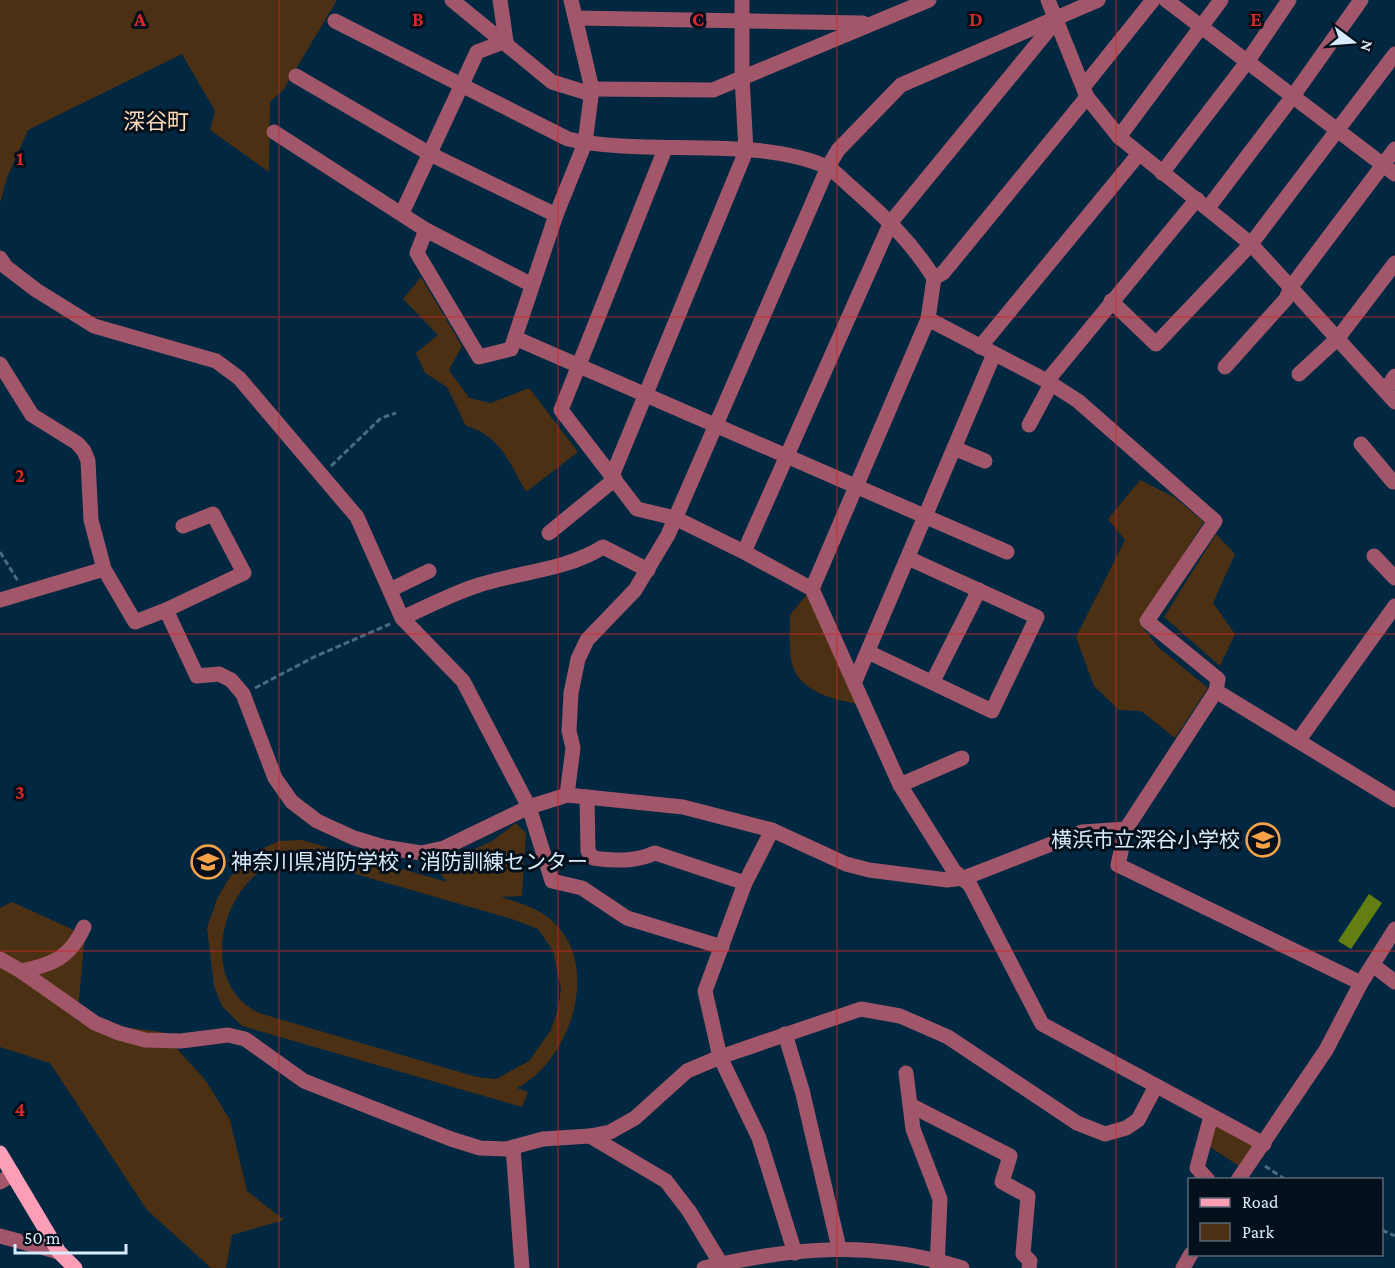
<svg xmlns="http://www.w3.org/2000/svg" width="1395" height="1268" viewBox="0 0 1395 1268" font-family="'Crimson Pro','Noto Sans JP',serif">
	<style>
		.green { fill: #4c3014; fill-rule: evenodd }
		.water { fill: #637f12 }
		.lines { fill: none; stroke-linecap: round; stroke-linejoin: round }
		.path { stroke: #4b6b82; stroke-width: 3; stroke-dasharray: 6 3; stroke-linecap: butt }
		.minor { stroke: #a1566a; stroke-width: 15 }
		.major { stroke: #fc9eb5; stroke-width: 15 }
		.grid { fill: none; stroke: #d62828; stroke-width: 1.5; stroke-opacity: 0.55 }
		.labels { text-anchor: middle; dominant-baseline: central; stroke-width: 6; stroke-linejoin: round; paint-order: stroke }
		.poi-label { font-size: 21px; fill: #d8ecfe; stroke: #030f1b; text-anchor: end }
		.neighbourhood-label { font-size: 22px; fill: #ffdab9; stroke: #030f1b }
		.grid-label { font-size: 20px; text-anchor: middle; font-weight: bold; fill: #d62828; stroke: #030f1b; stroke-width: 6; stroke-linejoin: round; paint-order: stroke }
	</style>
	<rect width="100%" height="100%" fill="#012741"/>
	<g class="green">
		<polygon points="0,0 337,0 284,89 270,102 269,172 210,130 215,111 182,54 28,130 7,178 0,203"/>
		<path d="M 421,277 L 462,346 L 449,370 L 469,398 L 491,403 L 529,388 L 578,452 L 526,492 C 509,462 501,436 466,426 L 447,387 L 425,373 L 416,353 L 438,335 L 403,299 Z"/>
		<polygon points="1140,480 1174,497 1204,522 1139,623 1158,647 1208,688 1175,738 1141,711 1119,710 1094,686 1076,637 1125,540 1108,519"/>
		<polygon points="1216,534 1235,554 1213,603 1235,634 1220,666 1164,617"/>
		<path d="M 808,593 L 859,704 C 836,700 802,693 793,667 C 788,651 790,631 790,615 Z"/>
		<path d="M 516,823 L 526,833 L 522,896 L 501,897 C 523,904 545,910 560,929 C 599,976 567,1063 517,1088 L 528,1092 L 522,1107 L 242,1026 L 222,1006 L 214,986 L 207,928 L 217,899 L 229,878 L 253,853 L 279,841 L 302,840 L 447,882 L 429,860 L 466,853 L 492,841 ZM 297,857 L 512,919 L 538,929 L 553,951 L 561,989 L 558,1009 L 551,1030 L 529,1061 L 496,1079 L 477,1077 L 259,1013 C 190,980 226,862 297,857 Z"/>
		<polygon points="12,902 85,935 77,1021 162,1032 206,1081 230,1120 247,1191 284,1220 232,1235 226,1268 211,1268 147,1210 50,1063 0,1047 0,908"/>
		<polygon points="1216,1122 1253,1145 1239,1166 1207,1145"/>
	</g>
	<polygon class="water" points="1369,894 1382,903 1351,949 1338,941"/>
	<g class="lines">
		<g class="path">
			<polyline points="331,466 381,418 396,413"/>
			<polyline points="0,552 18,581"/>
			<polyline points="255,688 314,657 390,624"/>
			<polyline points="1265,1166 1286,1180"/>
			<polyline points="1382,1230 1395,1236"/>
		</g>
		<g class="minor">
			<polyline points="452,0 552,82 591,94"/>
			<polyline points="1048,0 1087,97 1119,137 1251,244 1395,402"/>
			<polyline points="1166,0 1395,174"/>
			<polyline points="576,18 863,23"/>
			<path d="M 335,21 L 568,139 C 646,157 757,135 827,167 C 835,171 844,181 851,187 C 883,215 911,241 934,278"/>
			<polyline points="296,76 430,154 556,215"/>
			<polyline points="1084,86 1153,0"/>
			<polyline points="592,89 713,90 929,0"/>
			<polyline points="274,132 426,230 532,285"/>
			<polyline points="1119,137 1221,0"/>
			<polyline points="665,149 561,410 637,509 675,518 744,552 812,589 900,785 954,871 970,885 1042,1024 1264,1144"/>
			<polyline points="1162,173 1247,62 1289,0"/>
			<polyline points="1208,208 1293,96 1361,0"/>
			<polyline points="402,213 477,52 506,41 500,0"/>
			<polyline points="426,230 417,253 479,357 511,349 556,215 585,143 592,89 571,0"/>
			<polyline points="0,258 6,267 36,290 94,326 216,361 239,378 357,517 402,618 463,681 529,807 552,881 582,888 627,918 722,947"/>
			<polyline points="1111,301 1156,344 1251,244 1395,54"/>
			<polyline points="928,319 1047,381 1078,401 1215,521 1147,621 1218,679 1216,691 1126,829 1118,865 1361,983"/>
			<polyline points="515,338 1007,552"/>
			<polyline points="980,347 1138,155"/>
			<polyline points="0,364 32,415 77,443 84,451 88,461 91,520 104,569 135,622 166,610 197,676 219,674 231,680 243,694 275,778 292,802 317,821 354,838 384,847 421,853 444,848 529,807 567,795 683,807 772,830 846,864 869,870 947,880 964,878 1082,832 1126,829"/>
			<polyline points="1225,367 1286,299 1291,287 1395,149"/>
			<polyline points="1299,374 1338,338 1395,263"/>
			<polyline points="1047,381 1197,199"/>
			<polyline points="1385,391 1395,376"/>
			<polyline points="1029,425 1051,384"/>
			<polyline points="1361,444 1393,482"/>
			<polyline points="954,448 985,461"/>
			<polyline points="612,476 746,151 742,77 742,0"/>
			<polyline points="549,533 615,479"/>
			<polyline points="744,552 891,222 1055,22"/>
			<polyline points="1374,556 1395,578"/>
			<polyline points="812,589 928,319 934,278 943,273 1087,97"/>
			<polyline points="390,590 429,571"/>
			<polyline points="0,600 104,569"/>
			<polyline points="166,610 244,573 213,514 183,526"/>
			<path d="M 402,618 C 427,607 453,593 479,585 C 522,571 564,571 603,547 L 648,570"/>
			<polyline points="868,652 992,711 1037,617 908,558"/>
			<polyline points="855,681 994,354"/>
			<polyline points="933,681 979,590"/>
			<polyline points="1216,691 1395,800"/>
			<polyline points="1298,741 1395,606"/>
			<polyline points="900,785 962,758"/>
			<polyline points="567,795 573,748 569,731 571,693 578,659 587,640 635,590 668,535 828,167 838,150 901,85 1098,0"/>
			<path d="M 587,797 L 588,851 L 593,858 C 616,861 634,862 655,853 L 745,883"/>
			<polyline points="772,830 745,883 705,991 720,1057 759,1138 795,1253"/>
			<path d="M 0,959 L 21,971 C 52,965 70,958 84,927"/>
			<polyline points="1373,965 1395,982"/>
			<polyline points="21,971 95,1023 119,1033 145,1040 181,1041 228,1035 245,1039 304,1081 451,1139 480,1148 506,1149 543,1139 590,1136 610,1132 635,1118 687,1071 720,1057 861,1009 900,1016 948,1037 1077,1123 1105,1134 1126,1128 1138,1120 1156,1086"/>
			<polyline points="785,1034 802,1090 839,1248"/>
			<polyline points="906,1073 913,1129 940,1199 937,1268"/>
			<polyline points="910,1105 1010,1156 1002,1182 1028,1196 1023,1254 1030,1261 1029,1268"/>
			<polyline points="590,1136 666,1181 689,1211 721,1264"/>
			<polyline points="513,1147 522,1268"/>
			<polyline points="1208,1180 1197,1168 1211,1116"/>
			<polyline points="1238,1180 1326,1050 1361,983 1395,929"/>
			<polyline points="0,1182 13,1174"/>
			<polyline points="0,1236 59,1252"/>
			<path d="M 704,1268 C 792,1247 875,1240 962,1268"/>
			<polyline points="1183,1268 1191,1254"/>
		</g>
		<polyline class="major" points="0,1153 59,1252 75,1268"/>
	</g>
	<path class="grid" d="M 279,0 L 279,1268M 558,0 L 558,1268M 837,0 L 837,1268M 1116,0 L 1116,1268M 0,317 L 1395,317M 0,634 L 1395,634M 0,951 L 1395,951"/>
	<defs>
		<symbol id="school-ring" viewBox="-11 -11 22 22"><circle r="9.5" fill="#030f1b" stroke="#f7a248" stroke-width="1.5"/><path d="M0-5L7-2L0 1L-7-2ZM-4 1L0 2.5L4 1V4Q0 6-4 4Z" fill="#f7a248"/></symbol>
	</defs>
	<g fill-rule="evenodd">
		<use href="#school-ring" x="1244" y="821" width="38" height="38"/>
		<use href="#school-ring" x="189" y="843" width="38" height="38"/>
	</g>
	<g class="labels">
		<g class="poi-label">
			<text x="1240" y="840">横浜市立深谷小学校</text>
			<text x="231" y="862" text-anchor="start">神奈川県消防学校：消防訓練センター</text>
		</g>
		<g class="neighbourhood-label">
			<text x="156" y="121">深谷町</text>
		</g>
	</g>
	<g class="grid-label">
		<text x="140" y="26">A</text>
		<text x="418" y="26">B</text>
		<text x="698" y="26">C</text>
		<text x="976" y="26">D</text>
		<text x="1256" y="26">E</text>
		<text x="20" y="165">1</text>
		<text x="20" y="482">2</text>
		<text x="20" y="799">3</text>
		<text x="20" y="1116">4</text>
	</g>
	<rect x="1188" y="1178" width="195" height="78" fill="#030f1b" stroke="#586776" stroke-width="1.5"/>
	<rect x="1200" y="1198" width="30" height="9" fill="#fc9eb5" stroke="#586776" stroke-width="1.5"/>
	<text x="1242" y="1208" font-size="18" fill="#d8ecfe">Road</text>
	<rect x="1200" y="1223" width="30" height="18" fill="#4c3014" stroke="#586776" stroke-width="1.5"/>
	<text x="1242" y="1238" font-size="18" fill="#d8ecfe">Park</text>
	<g transform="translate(1353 42) rotate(106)" stroke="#030f1b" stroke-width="4.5" paint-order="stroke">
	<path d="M0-4.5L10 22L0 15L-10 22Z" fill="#d8ecfe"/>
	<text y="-9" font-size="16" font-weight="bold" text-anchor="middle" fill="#d8ecfe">N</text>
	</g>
	<path d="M15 1244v9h111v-9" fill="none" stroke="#d8ecfe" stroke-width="3"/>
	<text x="24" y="1244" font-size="18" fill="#d8ecfe" stroke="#030f1b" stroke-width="4.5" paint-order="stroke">50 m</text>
</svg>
